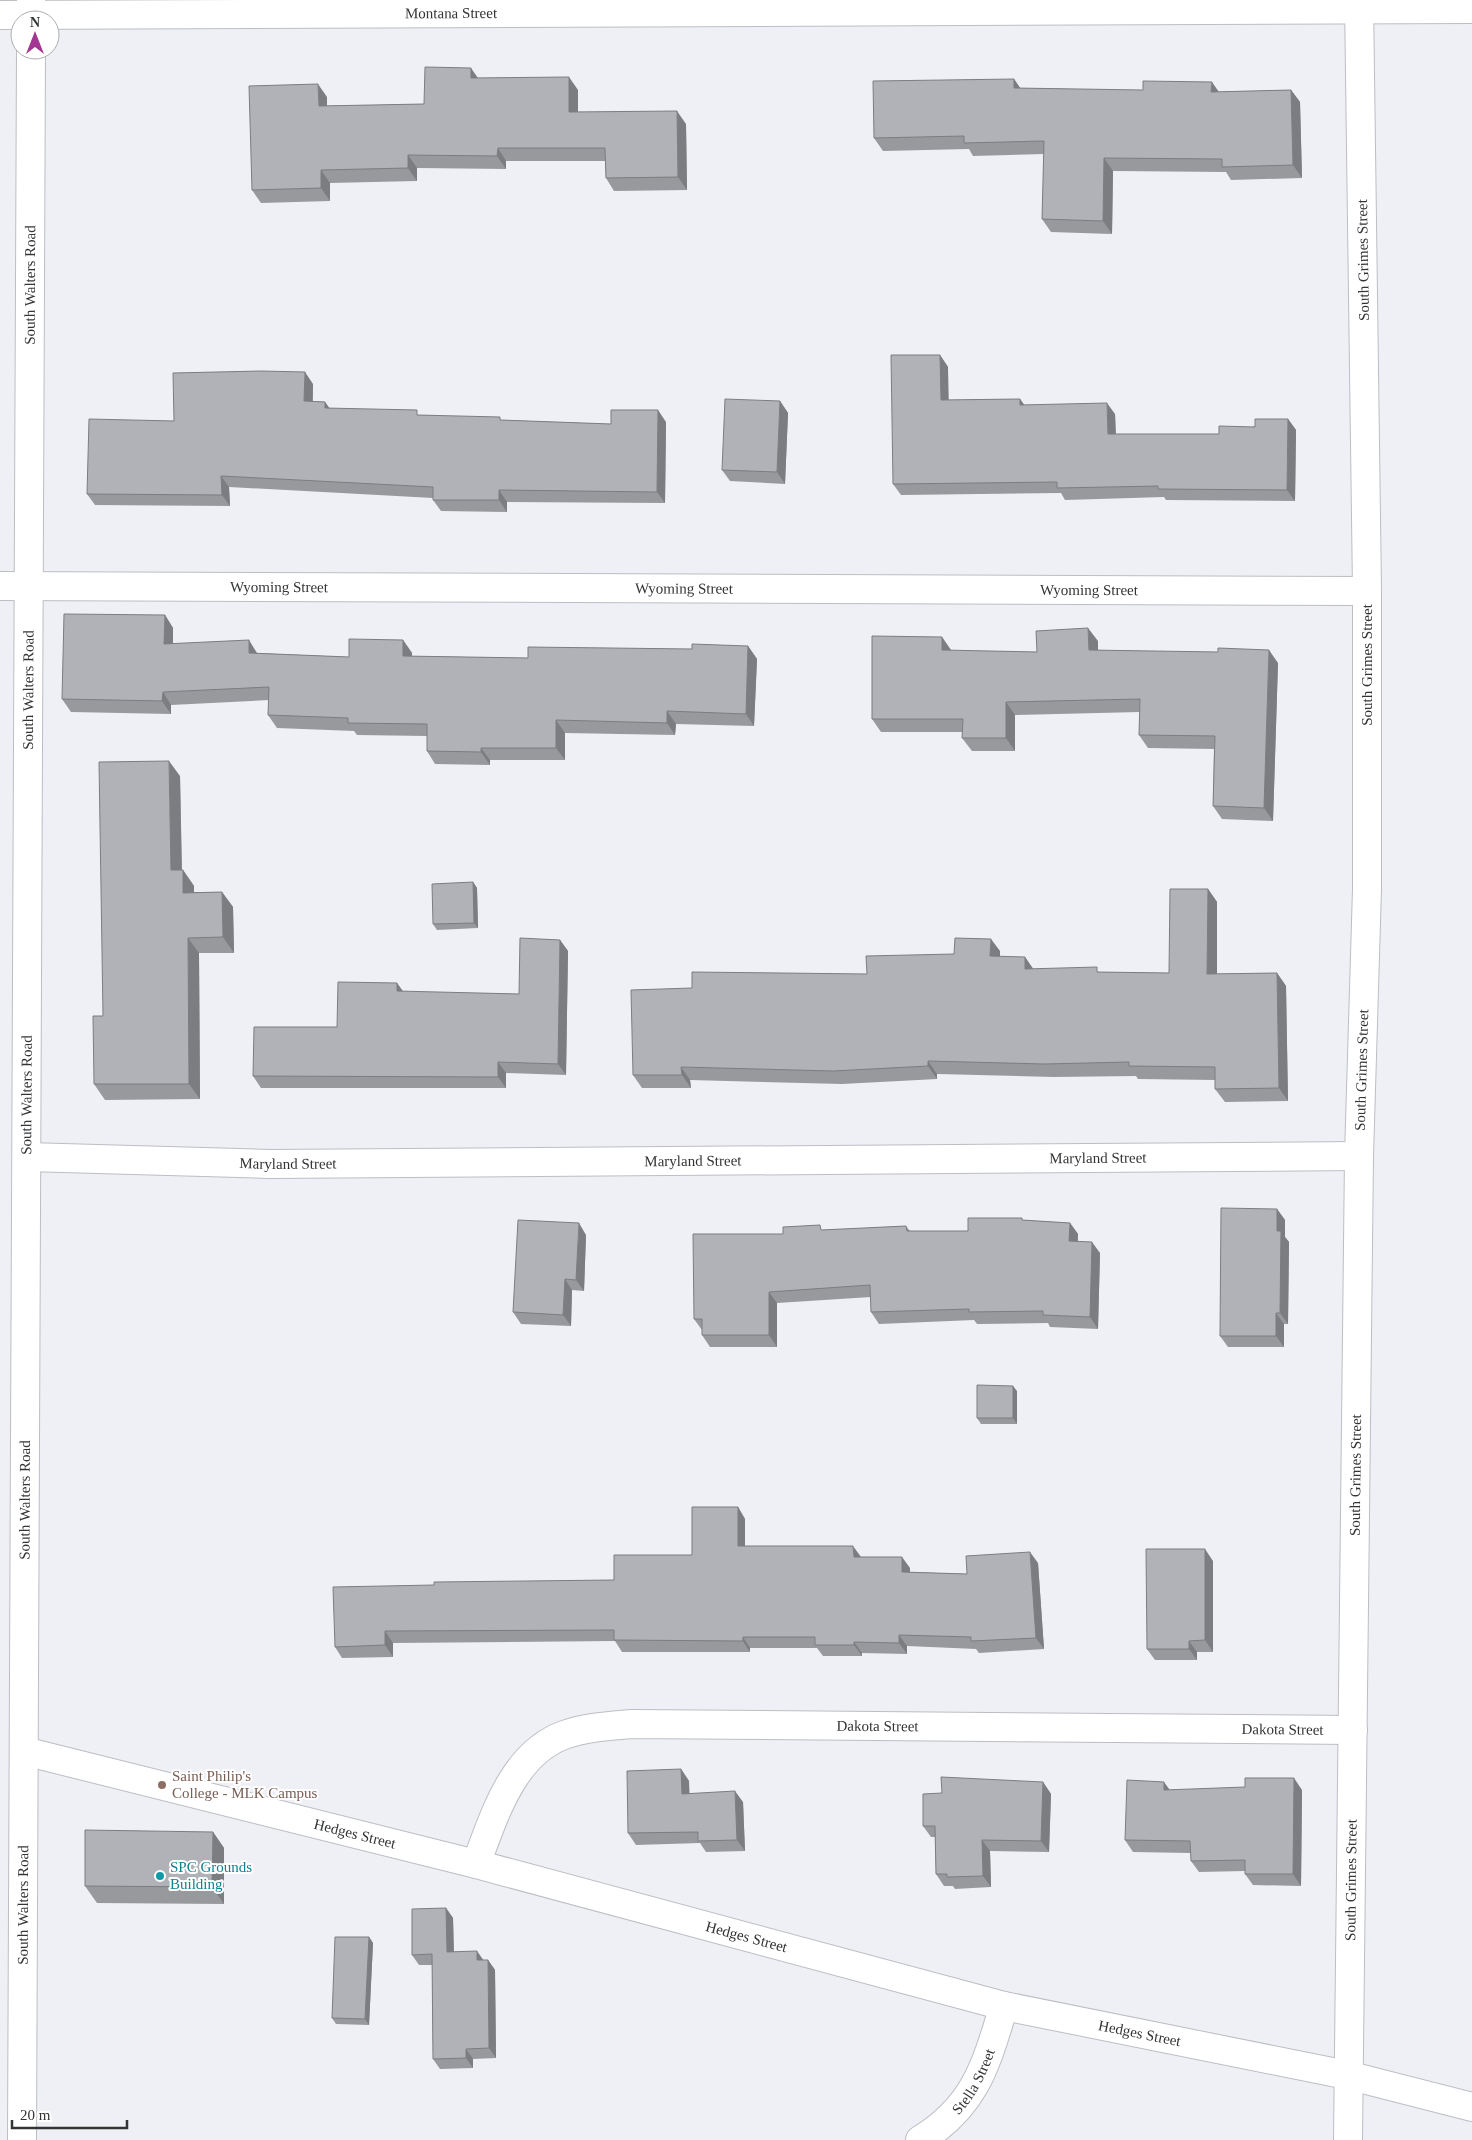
<svg xmlns="http://www.w3.org/2000/svg" width="1472" height="2140" viewBox="0 0 1472 2140" font-family="'Times New Roman',serif">
	<style>
		.lines { fill: none; stroke-linecap: round; stroke-linejoin: round }
		.street-casing { stroke: #bcbec3; stroke-width: 30 }
		.secondary-casing { stroke: #bcbec3; stroke-width: 30 }
		.street { stroke: #fff; stroke-width: 28 }
		.secondary { stroke: #fff; stroke-width: 28 }
		.wall { fill: #98999d }
		.shaded-wall { fill: #7c7d80 }
		.building { fill: #b1b2b7; stroke: #7c7d80 }
		.education-dot { fill: #8d6e63; stroke: #fff; stroke-width: 2 }
		.culture-dot { fill: #0f9aa8; stroke: #fff; stroke-width: 2 }
		.labels { text-anchor: middle; dominant-baseline: central; stroke-width: 4; stroke-linejoin: round; paint-order: stroke }
		.street-label { font-size: 15px; fill: #333436; stroke: #fff }
		.education-label { font-size: 15px; fill: #785e54; stroke: #fff; text-anchor: start }
		.culture-label { font-size: 15px; fill: #0d838f; stroke: #fff; text-anchor: start }
	</style>
	<rect width="100%" height="100%" fill="#eef0f5"/>
	<g class="lines">
		<defs>
			<g id="street">
				<path id="s1" d="M 0,15 L 1472,9"/>
				<path id="s2" d="M 0,586 L 1367,591"/>
				<path id="s3" d="M 27,1157 L 270,1164 L 1359,1156"/>
				<path id="s4" d="M 24,1751 L 476,1864 L 1004,2006 L 1347,2075 L 1472,2107"/>
				<path id="s5" d="M 476,1864 C 494,1817 512,1754 564,1735 C 586,1727 609,1726 632,1724 L 1353,1730"/>
				<path id="s6" d="M 920,2140 C 976,2106 986,2064 1004,2006"/>
				<path id="s7" d="M 1348,2140 L 1359,1156 L 1367,889 L 1367,591 L 1359,0"/>
			</g>
			<g id="secondary">
				<polyline points="31,20 31,0"/>
				<path id="s8" d="M 22,2140 L 31,50"/>
			</g>
		</defs>
		<use href="#street" class="street-casing"/>
		<use href="#secondary" class="secondary-casing"/>
		<use href="#street" class="street"/>
		<use href="#secondary" class="secondary"/>
	</g>
	<g class="wall">
		<polygon points="478,78 578,90 578,112 686,124 687,190 614,191 606,178 605,161 506,161 506,169 417,168 417,181 330,183 330,201 261,203 252,190 327,97 327,106 424,104"/>
		<polygon points="1014,79 1020,88 1218,92 1291,90 1300,102 1302,178 1231,180 1226,172 1113,171 1112,234 1051,232 1042,219 1044,154 973,156 969,149 883,151 874,138"/>
		<polygon points="940,355 948,367 948,400 1020,399 1024,405 1115,414 1116,434 1219,434 1288,419 1296,430 1295,501 1166,500 1164,497 1065,500 1061,493 901,495 893,484"/>
		<polygon points="313,384 313,401 325,402 329,408 420,415 502,420 611,424 666,422 665,503 507,502 507,512 441,511 433,500 433,498 229,487 230,506 95,505 87,494 174,421"/>
		<polygon points="780,401 788,413 785,484 730,481 722,470"/>
		<polygon points="165,615 173,628 173,643 257,653 349,657 403,640 412,653 412,656 528,658 748,646 757,659 754,726 676,724 675,735 565,733 565,760 490,760 490,765 435,764 427,751 427,736 357,735 354,731 277,728 268,715 269,700 171,705 171,714 71,712 62,699"/>
		<polygon points="942,637 951,651 1037,652 1098,641 1098,650 1278,663 1273,821 1222,819 1213,806 1214,749 1148,748 1139,735 1140,712 1015,715 1015,751 972,751 962,738 963,732 881,732 872,719"/>
		<polygon points="180,776 182,870 183,870 194,886 194,892 222,892 233,907 234,953 199,953 200,1099 105,1100 94,1084 103,1016"/>
		<polygon points="473,882 477,888 478,928 437,930 433,924"/>
		<polygon points="1208,889 1217,902 1217,974 1277,973 1286,986 1288,1101 1225,1102 1215,1089 1215,1080 1138,1079 1136,1076 1053,1077 937,1074 937,1079 842,1084 690,1080 691,1088 642,1088 633,1075 692,988 867,974 954,954 1000,951 1000,957 1025,957 1033,969 1101,972 1169,973"/>
		<polygon points="560,940 568,951 566,1075 506,1073 506,1088 261,1088 253,1076 337,1027 397,983 403,992 519,994"/>
		<polygon points="1277,1209 1285,1220 1285,1237 1289,1242 1288,1324 1284,1324 1284,1347 1228,1347 1220,1336"/>
		<polygon points="1023,1220 1070,1223 1078,1234 1078,1241 1100,1253 1098,1329 1050,1327 1048,1323 977,1324 974,1320 879,1324 871,1312 871,1297 777,1303 777,1347 710,1347 702,1335 702,1330 694,1319 783,1234 824,1230 906,1226 910,1231 968,1231"/>
		<polygon points="586,1235 584,1291 572,1290 571,1326 521,1324 513,1312"/>
		<polygon points="1017,1391 1017,1424 981,1424 977,1418"/>
		<polygon points="738,1507 745,1519 745,1546 861,1557 910,1568 910,1572 967,1574 1038,1563 1044,1649 979,1653 976,1649 907,1646 907,1654 862,1653 862,1656 823,1656 817,1648 750,1648 750,1652 622,1652 615,1641 393,1643 393,1657 342,1658 335,1647 434,1585 614,1580 692,1555"/>
		<polygon points="1213,1561 1213,1652 1197,1652 1197,1660 1155,1660 1147,1649"/>
		<polygon points="681,1769 689,1781 689,1793 743,1802 745,1851 706,1852 700,1843 636,1845 628,1833"/>
		<polygon points="1043,1782 1051,1794 1049,1852 990,1851 991,1887 955,1889 953,1886 944,1886 936,1874 935,1837 931,1837 923,1826 942,1793"/>
		<polygon points="1169,1790 1302,1790 1301,1886 1253,1885 1245,1874 1245,1871 1199,1872 1191,1861 1191,1853 1133,1852 1125,1840"/>
		<polygon points="213,1832 224,1848 224,1904 97,1903 85,1886"/>
		<polygon points="446,1908 453,1918 454,1952 483,1960 488,1960 495,1970 496,2058 473,2059 473,2068 440,2069 433,2059 432,1965 419,1965 412,1955"/>
		<polygon points="369,1937 373,1943 369,2025 336,2024 332,2018"/>
	</g>
	<g class="shaded-wall">
		<polygon points="471,68 480,81 471,78"/>
		<polygon points="569,77 578,90 578,125 569,112"/>
		<polygon points="1014,79 1023,92 1014,88"/>
		<polygon points="1212,82 1221,95 1211,92"/>
		<polygon points="318,84 327,97 327,119 319,106"/>
		<polygon points="1291,90 1300,102 1302,178 1293,165"/>
		<polygon points="677,111 686,124 687,190 678,177"/>
		<polygon points="498,148 506,161 506,169 497,156"/>
		<polygon points="408,155 417,168 417,181 408,168"/>
		<polygon points="1104,158 1113,171 1112,234 1103,221"/>
		<polygon points="321,170 330,183 330,201 321,188"/>
		<polygon points="940,355 948,367 949,412 941,400"/>
		<polygon points="305,372 313,384 312,412 304,401"/>
		<polygon points="1020,399 1028,410 1020,405"/>
		<polygon points="780,401 788,413 785,484 777,472"/>
		<polygon points="325,402 333,413 325,408"/>
		<polygon points="1107,403 1115,414 1116,446 1108,434"/>
		<polygon points="658,410 666,422 665,503 657,492"/>
		<polygon points="1288,419 1296,430 1295,501 1287,490"/>
		<polygon points="221,476 229,487 230,506 222,495"/>
		<polygon points="499,490 507,502 507,512 499,500"/>
		<polygon points="165,615 173,628 173,656 164,644"/>
		<polygon points="1088,628 1098,641 1098,663 1089,650"/>
		<polygon points="942,637 951,650 951,663 942,650"/>
		<polygon points="249,640 257,653 249,653"/>
		<polygon points="403,640 412,653 412,669 403,656"/>
		<polygon points="748,646 757,659 754,726 746,714"/>
		<polygon points="1269,650 1278,663 1273,821 1264,808"/>
		<polygon points="163,692 171,705 171,714 162,701"/>
		<polygon points="1006,702 1015,715 1015,751 1006,738"/>
		<polygon points="667,711 676,724 675,735 667,723"/>
		<polygon points="556,720 565,733 565,760 556,748"/>
		<polygon points="481,748 490,760 490,765 481,752"/>
		<polygon points="169,761 180,776 182,886 171,870"/>
		<polygon points="183,870 194,886 194,908 183,893"/>
		<polygon points="473,882 477,888 478,928 474,923"/>
		<polygon points="1208,889 1217,902 1217,987 1207,974"/>
		<polygon points="222,892 233,907 234,953 223,937"/>
		<polygon points="188,938 199,953 200,1099 189,1084"/>
		<polygon points="991,939 1000,951 1000,969 990,956"/>
		<polygon points="560,940 568,951 566,1075 558,1064"/>
		<polygon points="1025,957 1034,970 1025,969"/>
		<polygon points="1277,973 1286,986 1288,1101 1279,1088"/>
		<polygon points="397,983 405,994 397,991"/>
		<polygon points="928,1061 937,1074 937,1079 928,1066"/>
		<polygon points="498,1062 506,1073 506,1088 498,1077"/>
		<polygon points="681,1067 690,1080 691,1088 682,1075"/>
		<polygon points="1277,1209 1285,1220 1285,1237 1289,1242 1288,1324 1280,1313 1277,1231"/>
		<polygon points="579,1223 586,1235 584,1291 576,1280"/>
		<polygon points="1070,1223 1078,1234 1077,1253 1069,1241"/>
		<polygon points="1092,1242 1100,1253 1098,1329 1090,1317"/>
		<polygon points="565,1279 572,1290 571,1326 563,1315"/>
		<polygon points="769,1292 777,1303 777,1347 769,1335"/>
		<polygon points="1276,1313 1284,1324 1284,1347 1276,1336"/>
		<polygon points="1013,1386 1017,1391 1017,1424 1013,1418"/>
		<polygon points="738,1507 745,1519 745,1557 738,1546"/>
		<polygon points="853,1546 861,1557 854,1557"/>
		<polygon points="1205,1549 1213,1561 1213,1652 1205,1640"/>
		<polygon points="1030,1552 1038,1563 1044,1649 1036,1638"/>
		<polygon points="902,1557 910,1568 909,1583 902,1572"/>
		<polygon points="385,1631 393,1643 393,1657 385,1645"/>
		<polygon points="899,1635 907,1646 907,1654 899,1643"/>
		<polygon points="743,1637 750,1648 750,1652 743,1641"/>
		<polygon points="1189,1641 1197,1652 1197,1660 1189,1649"/>
		<polygon points="854,1642 862,1653 862,1656 854,1645"/>
		<polygon points="681,1769 689,1781 690,1805 682,1794"/>
		<polygon points="1294,1778 1302,1790 1301,1886 1293,1874"/>
		<polygon points="1043,1782 1051,1794 1049,1852 1041,1841"/>
		<polygon points="1164,1782 1172,1793 1164,1790"/>
		<polygon points="735,1791 743,1802 745,1851 737,1840"/>
		<polygon points="213,1832 224,1848 224,1904 212,1887"/>
		<polygon points="982,1840 990,1851 991,1887 983,1876"/>
		<polygon points="446,1908 453,1918 454,1962 447,1952"/>
		<polygon points="369,1937 373,1943 369,2025 365,2019"/>
		<polygon points="477,1951 484,1961 477,1960"/>
		<polygon points="488,1960 495,1970 496,2058 489,2048"/>
		<polygon points="466,2049 473,2059 473,2068 466,2058"/>
	</g>
	<g class="building">
		<polygon points="425,67 471,68 471,78 569,77 569,112 677,111 678,177 606,178 605,148 498,148 497,156 408,155 408,168 321,170 321,188 252,190 249,86 318,84 319,106 424,104"/>
		<polygon points="1014,79 1014,88 1143,90 1143,81 1212,82 1211,92 1291,90 1293,165 1222,167 1222,159 1104,158 1103,221 1042,219 1044,141 964,143 964,136 874,138 873,81"/>
		<polygon points="891,355 940,355 941,400 1020,399 1020,405 1107,403 1108,434 1219,434 1219,426 1255,427 1255,419 1288,419 1287,490 1158,489 1158,486 1057,488 1057,482 893,484"/>
		<polygon points="261,371 305,372 304,401 325,402 325,408 417,410 417,415 500,417 500,420 611,424 611,410 658,410 657,492 499,490 499,500 433,500 433,487 221,476 222,495 87,494 89,419 174,421 173,373"/>
		<polygon points="725,399 780,401 777,472 722,470"/>
		<polygon points="64,614 165,615 164,644 249,640 249,653 349,657 349,639 403,640 403,656 528,658 528,647 692,649 692,644 748,646 746,714 667,711 667,723 556,720 556,748 481,748 481,752 427,751 427,724 348,723 348,718 268,715 269,687 163,692 162,701 62,699"/>
		<polygon points="1088,628 1089,650 1218,652 1218,648 1269,650 1264,808 1213,806 1215,736 1139,735 1140,699 1006,702 1006,738 962,738 963,719 872,719 872,636 942,637 942,650 1037,652 1036,631"/>
		<polygon points="169,761 171,870 183,870 183,893 222,892 223,937 188,938 189,1084 94,1084 93,1016 103,1016 99,762"/>
		<polygon points="473,882 474,923 433,924 432,884"/>
		<polygon points="1170,889 1208,889 1207,974 1277,973 1279,1088 1215,1089 1215,1067 1129,1066 1129,1062 1044,1064 928,1061 928,1066 833,1071 681,1067 682,1075 633,1075 631,990 692,988 692,972 867,974 866,956 954,954 955,938 991,939 990,956 1025,957 1025,969 1097,967 1097,972 1169,973"/>
		<polygon points="520,938 560,940 558,1064 498,1062 498,1077 253,1076 254,1027 337,1027 338,982 397,983 397,991 519,994"/>
		<polygon points="1221,1208 1277,1209 1277,1231 1281,1231 1280,1313 1276,1313 1276,1336 1220,1336"/>
		<polygon points="968,1218 1022,1218 1022,1220 1070,1223 1069,1241 1092,1242 1090,1317 1043,1315 1043,1311 969,1312 969,1309 871,1312 870,1285 769,1292 769,1335 702,1335 702,1319 694,1319 693,1234 783,1234 783,1227 820,1225 821,1230 906,1226 907,1231 968,1231"/>
		<polygon points="518,1220 579,1223 576,1280 565,1279 563,1315 513,1312"/>
		<polygon points="977,1385 1013,1386 1013,1418 977,1418"/>
		<polygon points="692,1507 738,1507 738,1546 853,1546 854,1557 902,1557 902,1572 967,1574 966,1556 1030,1552 1036,1638 971,1641 971,1637 899,1635 899,1643 854,1642 854,1645 815,1645 815,1637 743,1637 743,1641 614,1640 614,1630 385,1631 385,1645 335,1647 333,1587 434,1585 434,1582 614,1580 614,1555 692,1555"/>
		<polygon points="1146,1549 1205,1549 1205,1640 1189,1641 1189,1649 1147,1649"/>
		<polygon points="681,1769 682,1794 735,1791 737,1840 698,1841 698,1832 628,1833 627,1771"/>
		<polygon points="941,1777 1043,1782 1041,1841 982,1840 983,1876 947,1877 947,1874 936,1874 935,1826 923,1826 923,1794 942,1793"/>
		<polygon points="1245,1778 1294,1778 1293,1874 1245,1874 1245,1860 1191,1861 1190,1841 1125,1840 1127,1780 1164,1782 1164,1790 1245,1787"/>
		<polygon points="85,1830 213,1832 212,1887 85,1886"/>
		<polygon points="446,1908 447,1952 477,1951 477,1960 488,1960 489,2048 466,2049 466,2058 433,2059 432,1954 412,1955 412,1909"/>
		<polygon points="335,1937 369,1937 365,2019 332,2018"/>
	</g>
	<circle class="education-dot" cx="162" cy="1785" r="5"/>
	<circle class="culture-dot" cx="160" cy="1876" r="5"/>
	<g class="labels">
		<g class="street-label">
			<text stroke="none"><textPath href="#s1" startOffset="451">Montana Street</textPath></text>
			<text transform="translate(1363 260) rotate(-91)">South Grimes Street</text>
			<text stroke="none"><textPath href="#s8" startOffset="1855">South Walters Road</textPath></text>
			<text stroke="none"><textPath href="#s2" startOffset="279">Wyoming Street</textPath></text>
			<text stroke="none"><textPath href="#s2" startOffset="684">Wyoming Street</textPath></text>
			<text stroke="none"><textPath href="#s2" startOffset="1089">Wyoming Street</textPath></text>
			<text transform="translate(1367 665) rotate(-90)">South Grimes Street</text>
			<text stroke="none"><textPath href="#s8" startOffset="1450">South Walters Road</textPath></text>
			<text stroke="none"><textPath href="#s7" startOffset="1070">South Grimes Street</textPath></text>
			<text stroke="none"><textPath href="#s8" startOffset="1045">South Walters Road</textPath></text>
			<text stroke="none"><textPath href="#s3" startOffset="1071">Maryland Street</textPath></text>
			<text stroke="none"><textPath href="#s3" startOffset="666">Maryland Street</textPath></text>
			<text stroke="none"><textPath href="#s3" startOffset="261">Maryland Street</textPath></text>
			<text stroke="none"><textPath href="#s7" startOffset="665">South Grimes Street</textPath></text>
			<text stroke="none"><textPath href="#s8" startOffset="640">South Walters Road</textPath></text>
			<text stroke="none"><textPath href="#s5" startOffset="476">Dakota Street</textPath></text>
			<text stroke="none"><textPath href="#s5" startOffset="881">Dakota Street</textPath></text>
			<text stroke="none"><textPath href="#s4" startOffset="341">Hedges Street</textPath></text>
			<text stroke="none"><textPath href="#s7" startOffset="260">South Grimes Street</textPath></text>
			<text stroke="none"><textPath href="#s8" startOffset="235">South Walters Road</textPath></text>
			<text stroke="none"><textPath href="#s4" startOffset="746">Hedges Street</textPath></text>
			<text stroke="none"><textPath href="#s4" startOffset="1151">Hedges Street</textPath></text>
			<text stroke="none"><textPath href="#s6" startOffset="81">Stella Street</textPath></text>
		</g>
		<g class="education-label">
			<text x="172" y="1776">Saint Philip's<tspan x="172" dy="17">College - MLK Campus</tspan></text>
		</g>
		<g class="culture-label">
			<text x="170" y="1867">SPC Grounds<tspan x="170" dy="17">Building</tspan></text>
		</g>
	</g>
	<g transform="translate(35 35)"><circle r="24" fill="#ffffff" stroke="#adaeaf"/>
	<path d="M0-4L9 19L0 12L-9 19Z" fill="#a53592"/>
	<text y="-8" font-size="14" font-weight="bold" text-anchor="middle" fill="#333436">N</text>
	</g>
	<path d="M12 2120v8h115v-8" fill="none" stroke="#333436" stroke-width="2.5"/>
	<text x="20" y="2120" font-size="15" fill="#333436" stroke="#ffffff" stroke-width="4" paint-order="stroke">20 m</text>
</svg>
